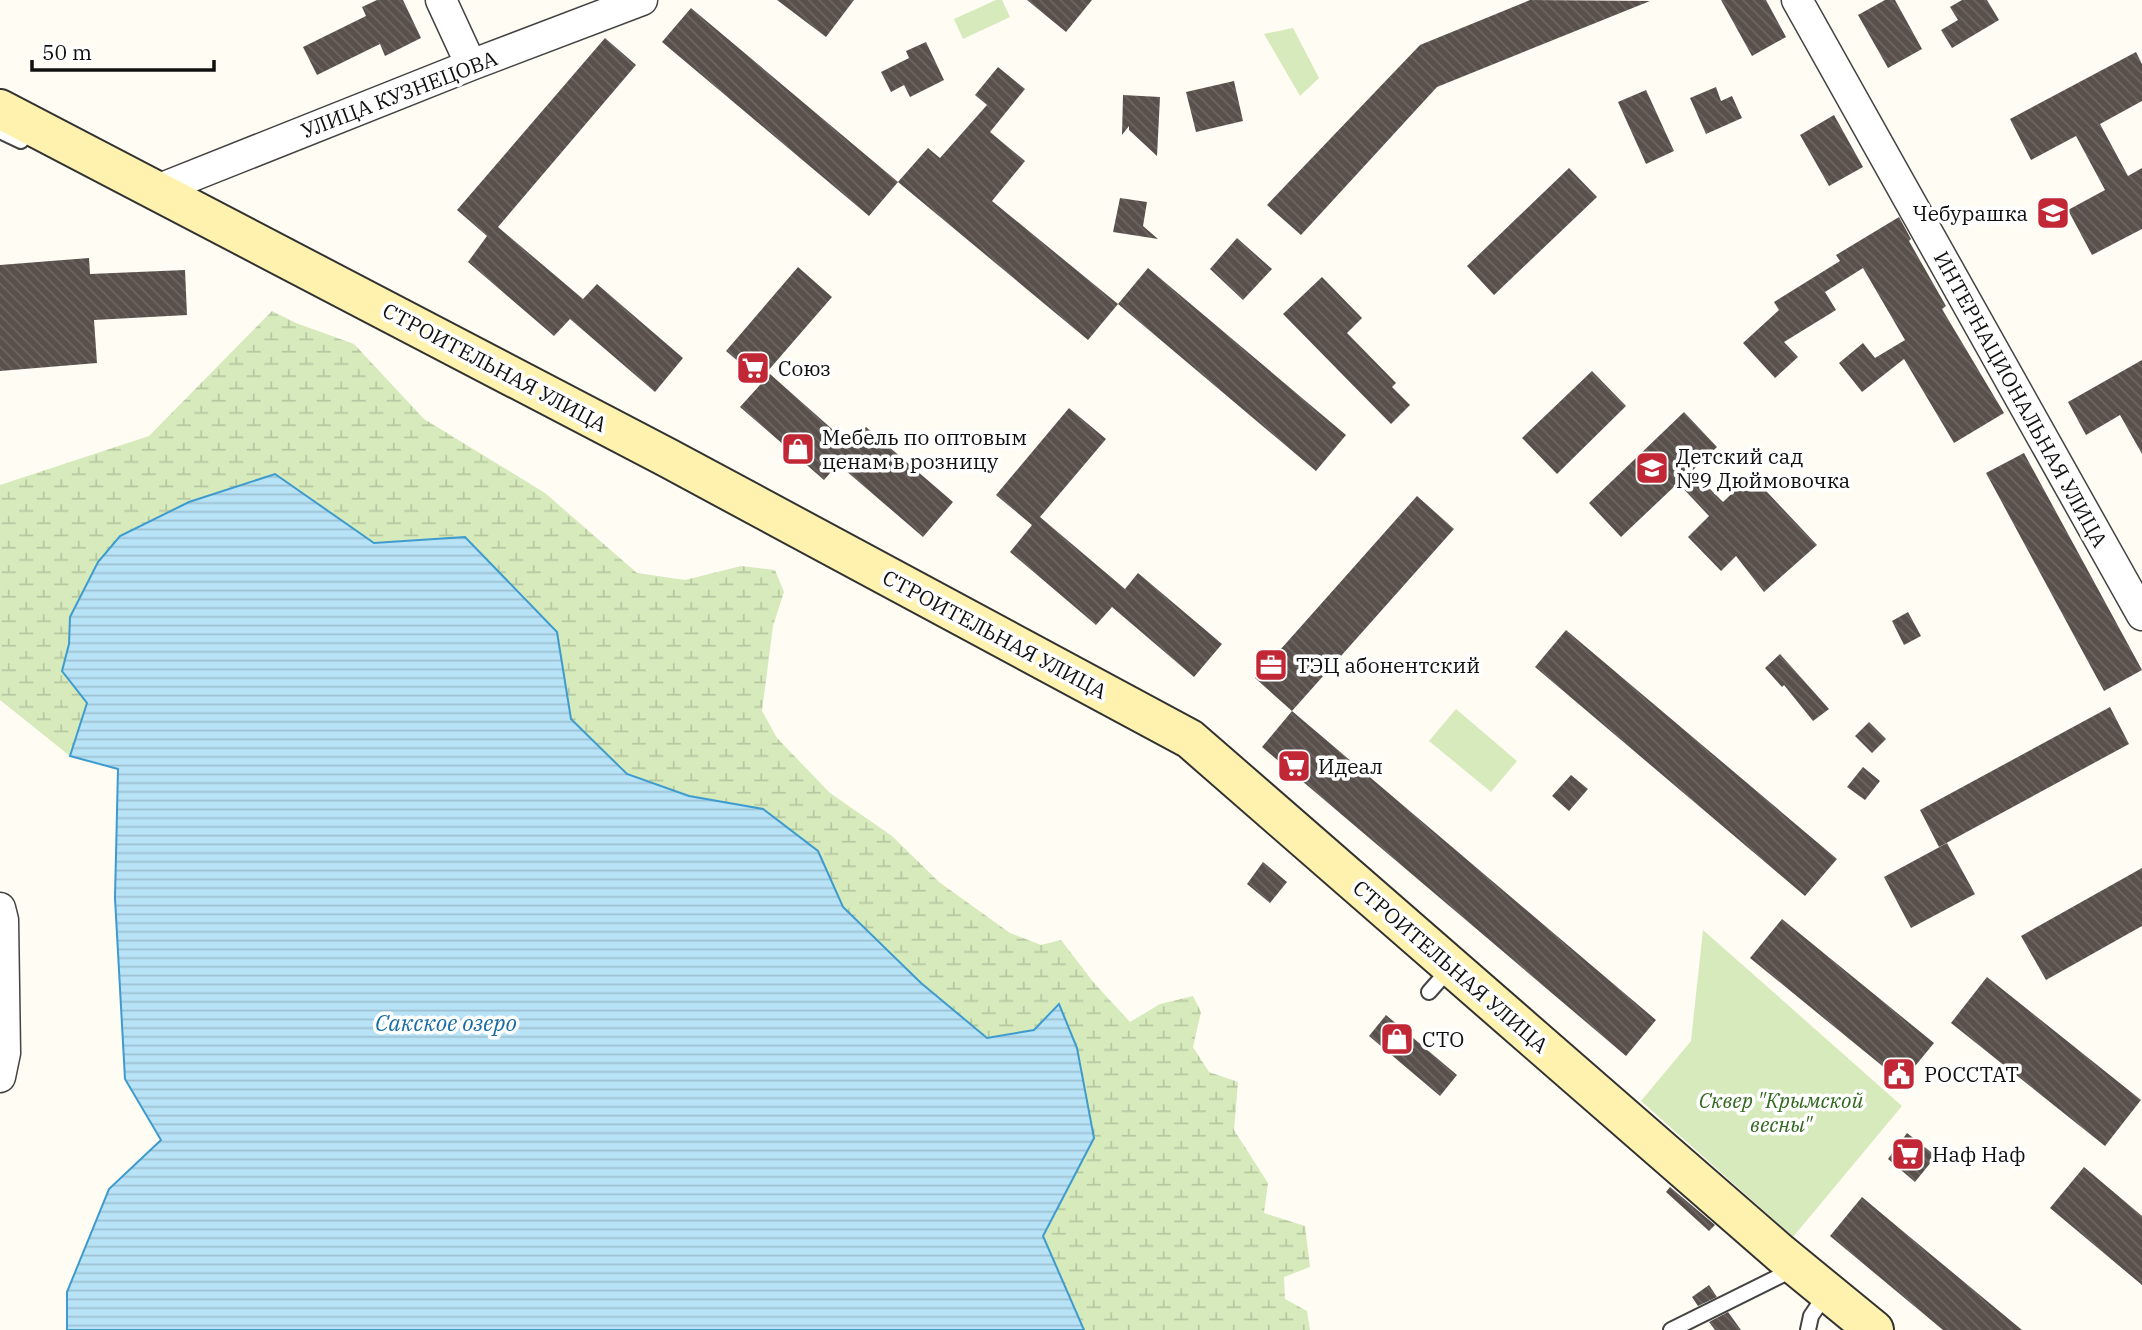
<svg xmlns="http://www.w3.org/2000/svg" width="2142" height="1330" viewBox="0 0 2142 1330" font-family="'IBM Plex Serif',serif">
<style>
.grass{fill:#d6eabc}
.wetland{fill:url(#wetland-marsh)}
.water{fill:url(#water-rules);stroke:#3e9bce;stroke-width:2}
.building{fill:url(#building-back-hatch)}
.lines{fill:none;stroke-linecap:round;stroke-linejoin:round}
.lane-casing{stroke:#434343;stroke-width:18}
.street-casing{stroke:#434343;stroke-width:33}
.secondary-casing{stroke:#323232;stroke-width:42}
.lane{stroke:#fff;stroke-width:14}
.street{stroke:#fff;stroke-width:30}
.secondary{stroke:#fef2ae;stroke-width:38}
.labels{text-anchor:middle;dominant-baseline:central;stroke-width:7;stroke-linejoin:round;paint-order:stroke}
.street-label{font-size:21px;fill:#101010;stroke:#fff}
.poi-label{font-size:21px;fill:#101010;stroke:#fff;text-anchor:start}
.park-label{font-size:21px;font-style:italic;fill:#32691f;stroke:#fff}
.water-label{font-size:23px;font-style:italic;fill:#186da3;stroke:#fff}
</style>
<defs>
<pattern id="wetland-marsh" width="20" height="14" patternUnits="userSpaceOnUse" patternTransform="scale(1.75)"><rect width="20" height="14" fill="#d6eabc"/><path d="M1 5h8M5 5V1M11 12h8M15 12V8" fill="none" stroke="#b7c8a1"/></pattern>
<pattern id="water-rules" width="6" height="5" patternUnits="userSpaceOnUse" patternTransform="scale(1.75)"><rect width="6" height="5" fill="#b8e2f6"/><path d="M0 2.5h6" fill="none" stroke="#9dc1d2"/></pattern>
<pattern id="building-back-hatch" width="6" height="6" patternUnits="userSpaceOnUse" patternTransform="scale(1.75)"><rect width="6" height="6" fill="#59504c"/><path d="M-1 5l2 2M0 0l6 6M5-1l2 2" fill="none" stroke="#6c6561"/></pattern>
</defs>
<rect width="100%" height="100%" fill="#fffcf3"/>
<!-- grass -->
<path class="grass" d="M996,0H1002L1010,17L963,39L954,19Z
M1293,28L1319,78L1300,96L1264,34Z
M1456,709L1517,761L1491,792L1429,741Z
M1703,930L1902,1106L1793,1237L1641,1101L1691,1041Z"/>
<!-- wetland -->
<path class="wetland" d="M272,311L296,323L354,344L424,419L545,493L637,573L685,580L741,566L775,570L784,592L773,626L762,711L777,738L830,793L892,836L939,882L1010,933L1041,945L1061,940L1094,983L1130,1022L1160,1004L1193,996L1201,1012L1193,1047L1209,1072L1238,1082L1234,1130L1268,1183L1264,1213L1305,1226L1310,1267L1284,1277L1285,1299L1307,1311L1310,1330H1084L1043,1235L1094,1138L1058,1004L1034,1030L987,1038L921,983L843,907L818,851L763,809L689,796L627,774L571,719L557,632L466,537L374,543L275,474L189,502L120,536L98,562L70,617L69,644L62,671L87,703L70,756L0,700V485L149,436Z"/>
<!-- water -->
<path class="water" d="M275,474L374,543L465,537L557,632L571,719L627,774L689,796L763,809L818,851L843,907L921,983L987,1038L1034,1030L1059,1004L1077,1048L1094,1138L1043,1236L1084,1330H67V1292L109,1189L161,1140L125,1079L115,898L118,769L70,756L87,703L62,671L69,644L70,617L98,562L120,536L189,502Z"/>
<!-- building -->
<path class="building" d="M377,0H403L421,38L385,56L380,44L317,75L303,47L366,16L362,7Z
M777,0H854L826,37Z
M1027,0H1092L1066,32Z
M1530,0L1650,1L1437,87L1301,235L1267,205L1420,45Z
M1721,0H1766L1786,37L1752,56Z
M1885,0H1895L1922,49L1888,68L1858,15Z
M1962,0H1987L1999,20L1952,48L1941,30L1958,20L1950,7Z
M691,8L898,182L869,216L662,42Z
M605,38L636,65L498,227L583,299L597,284L683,358L655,392L570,319L554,336L468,262L487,236L457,210Z
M926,42L944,80L910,97L904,85L891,92L881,72L909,58L906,51Z
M2136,52L2142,64V101L2100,124L2128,176L2142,168V229L2092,255L2068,210L2105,190L2076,136L2031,160L2010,119Z
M998,67L1025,89L990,132L1025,161L992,201L1118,304L1088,340L898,182L928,148L940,158L987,105L975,95Z
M1234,81L1243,121L1196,132L1186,92Z
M1716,87L1721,101L1732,96L1742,118L1706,134L1690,98Z
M1646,90L1674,151L1646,164L1618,102Z
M1123,95L1160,97L1157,156L1129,130V126L1122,135Z
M1834,115L1863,167L1829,186L1800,135Z
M1569,168L1597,197L1494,295L1467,266Z
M1120,198L1147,202L1143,226L1158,239L1113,232Z
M1899,217L1911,239L1909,241L1946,306L1942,309L2004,413L1954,443L1904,359L1862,392L1839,363L1863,343L1875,358L1905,340L1863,268L1825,292L1836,310L1784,342L1798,357L1775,378L1743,343L1779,310L1774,302L1840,261L1836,255Z
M1237,238L1272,269L1243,300L1210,269Z
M89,258L90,274L185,270L187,315L94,320L97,363L0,371V265Z
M798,267L832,297L760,380L726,351Z
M1148,268L1346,435L1316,471L1118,304Z
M1322,277L1362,318L1347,333L1396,383L1392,387L1410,405L1391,424L1283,314Z
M2142,360V454L2120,415L2086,435L2068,402Z
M1592,371L1626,406L1557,474L1522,438Z
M770,374L850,445L866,427L953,502L923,537L838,464L824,480L740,407Z
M1069,408L1106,439L1040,517L1125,589L1138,573L1222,644L1194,677L1112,607L1096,625L1010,552L1032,525L996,495Z
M1684,412L1717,447L1692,471L1723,502L1751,475L1817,545L1764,592L1736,556L1721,571L1688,537L1709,516L1678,483L1621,537L1589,503Z
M2024,453L2142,670L2104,691L1986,473Z
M1417,496L1454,529L1292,711L1255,678Z
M1908,612L1921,636L1904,645L1892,621Z
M1566,630L1837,859L1805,896L1535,667Z
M1780,654L1829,709L1813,721L1784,685L1782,687L1765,668Z
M2110,707L2129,744L1939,847L1920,810Z
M1292,711L1656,1020L1626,1056L1262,747Z
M1869,722L1886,739L1872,753L1855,736Z
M1863,767L1880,781L1865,800L1847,787Z
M1571,775L1588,789L1569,811L1552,796Z
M1947,843L1975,894L1911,928L1884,877Z
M1263,862L1287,882L1270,903L1247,884Z
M2142,868V926L2046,980L2021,936Z
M1782,919L1934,1043L1902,1082L1750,958Z
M1987,977L2141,1100L2105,1146L1951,1023Z
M1386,1015L1457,1075L1440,1096L1369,1036Z
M1907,1133L1936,1156L1915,1182L1888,1159Z
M2084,1167L2142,1216V1285L2050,1208Z
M1670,1187L1715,1225L1709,1231L1666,1192Z
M1862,1197L1899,1228L2022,1330H1943L1830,1236Z
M1709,1285L1717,1297L1698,1306L1692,1297Z
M1728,1312L1741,1330H1715L1709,1322Z"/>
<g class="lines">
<defs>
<path id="lane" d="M0,131L21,141
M1429,992L1451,967
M1671,1330L1780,1276L1792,1265
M1808,1330L1811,1316L1826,1294"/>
<path id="street" d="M441,0L471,65
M1797,0L2142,615
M157,190L471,65L642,0
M0,908L3,920L5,1053L0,1077"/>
<path id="secondary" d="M0,109L668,458L1190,739L1780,1253L1874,1330"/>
</defs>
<!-- lane casing -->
<use href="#lane" class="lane-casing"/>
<!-- street casing -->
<use href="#street" class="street-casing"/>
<!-- secondary casing -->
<use href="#secondary" class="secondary-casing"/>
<!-- lane -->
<use href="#lane" class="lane"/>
<!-- street -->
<use href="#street" class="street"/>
<!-- secondary -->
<use href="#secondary" class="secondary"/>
</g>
<!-- icons -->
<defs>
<symbol id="school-square" viewBox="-11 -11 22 22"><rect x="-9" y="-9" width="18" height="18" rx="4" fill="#c12735" stroke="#fff"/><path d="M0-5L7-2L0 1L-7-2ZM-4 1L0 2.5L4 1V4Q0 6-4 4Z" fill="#fff"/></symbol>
<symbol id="supermarket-square" viewBox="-11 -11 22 22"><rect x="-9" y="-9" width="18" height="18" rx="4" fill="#c12735" stroke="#fff"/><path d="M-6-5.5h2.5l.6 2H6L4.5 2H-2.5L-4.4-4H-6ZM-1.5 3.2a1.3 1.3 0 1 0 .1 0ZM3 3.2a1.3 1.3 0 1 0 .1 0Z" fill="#fff"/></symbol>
<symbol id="shop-square" viewBox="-11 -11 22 22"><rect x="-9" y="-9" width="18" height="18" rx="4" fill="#c12735" stroke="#fff"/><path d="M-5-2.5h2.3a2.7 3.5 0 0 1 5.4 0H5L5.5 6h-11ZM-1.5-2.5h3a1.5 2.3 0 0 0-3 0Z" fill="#fff"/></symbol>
<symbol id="office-square" viewBox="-11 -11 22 22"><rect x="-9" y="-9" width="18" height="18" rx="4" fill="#c12735" stroke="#fff"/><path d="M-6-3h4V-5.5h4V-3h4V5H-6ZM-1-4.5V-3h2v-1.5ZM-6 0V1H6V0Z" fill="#fff"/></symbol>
<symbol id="civic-square" viewBox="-11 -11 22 22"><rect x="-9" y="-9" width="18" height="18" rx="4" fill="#c12735" stroke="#fff"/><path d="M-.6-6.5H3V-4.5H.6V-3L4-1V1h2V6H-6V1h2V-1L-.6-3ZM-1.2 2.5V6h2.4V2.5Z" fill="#fff"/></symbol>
</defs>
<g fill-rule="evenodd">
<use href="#school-square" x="2034" y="194" width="38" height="38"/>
<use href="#supermarket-square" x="734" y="349" width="38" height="38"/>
<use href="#shop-square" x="779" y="430" width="38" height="38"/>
<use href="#school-square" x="1633" y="449" width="38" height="38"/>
<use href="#office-square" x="1252" y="646" width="38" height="38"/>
<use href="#supermarket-square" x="1275" y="747" width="38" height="38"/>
<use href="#shop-square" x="1378" y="1020" width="38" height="38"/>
<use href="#civic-square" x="1880" y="1055" width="38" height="38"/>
<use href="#supermarket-square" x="1889" y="1135" width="38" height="38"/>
</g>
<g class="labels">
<!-- street labels -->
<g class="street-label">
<text transform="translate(399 94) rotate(-21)">УЛИЦА КУЗНЕЦОВА</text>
<text transform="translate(495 367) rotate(28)">СТРОИТЕЛЬНАЯ УЛИЦА</text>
<text transform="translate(2021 399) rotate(61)">ИНТЕРНАЦИОНАЛЬНАЯ УЛИЦА</text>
<text transform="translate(995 634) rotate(28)">СТРОИТЕЛЬНАЯ УЛИЦА</text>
<text transform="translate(1451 966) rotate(41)">СТРОИТЕЛЬНАЯ УЛИЦА</text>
</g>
<!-- poi labels -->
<g class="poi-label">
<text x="2028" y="213" text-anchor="end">Чебурашка</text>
<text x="778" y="368">Союз</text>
<text x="822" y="437">Мебель по оптовым<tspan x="822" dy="24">ценам в розницу</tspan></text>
<text x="1676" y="456">Детский сад<tspan x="1676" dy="24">№9 Дюймовочка</tspan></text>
<text x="1296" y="665">ТЭЦ абонентский</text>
<text x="1318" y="766">Идеал</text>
<text x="1422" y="1039">СТО</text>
<text x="1924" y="1074">РОССТАТ</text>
<text x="1932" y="1154">Наф Наф</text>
</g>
<!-- park labels -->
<g class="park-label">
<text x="1781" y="1100">Сквер "Крымской<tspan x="1781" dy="24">весны"</tspan></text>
</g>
<!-- water labels -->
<g class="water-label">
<text x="446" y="1022">Сакское озеро</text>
</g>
</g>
<!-- scale -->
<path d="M32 60v10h182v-10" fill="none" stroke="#101010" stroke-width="3.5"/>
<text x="42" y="60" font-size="21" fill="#101010" stroke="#ffffff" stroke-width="5" paint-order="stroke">50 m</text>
</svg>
